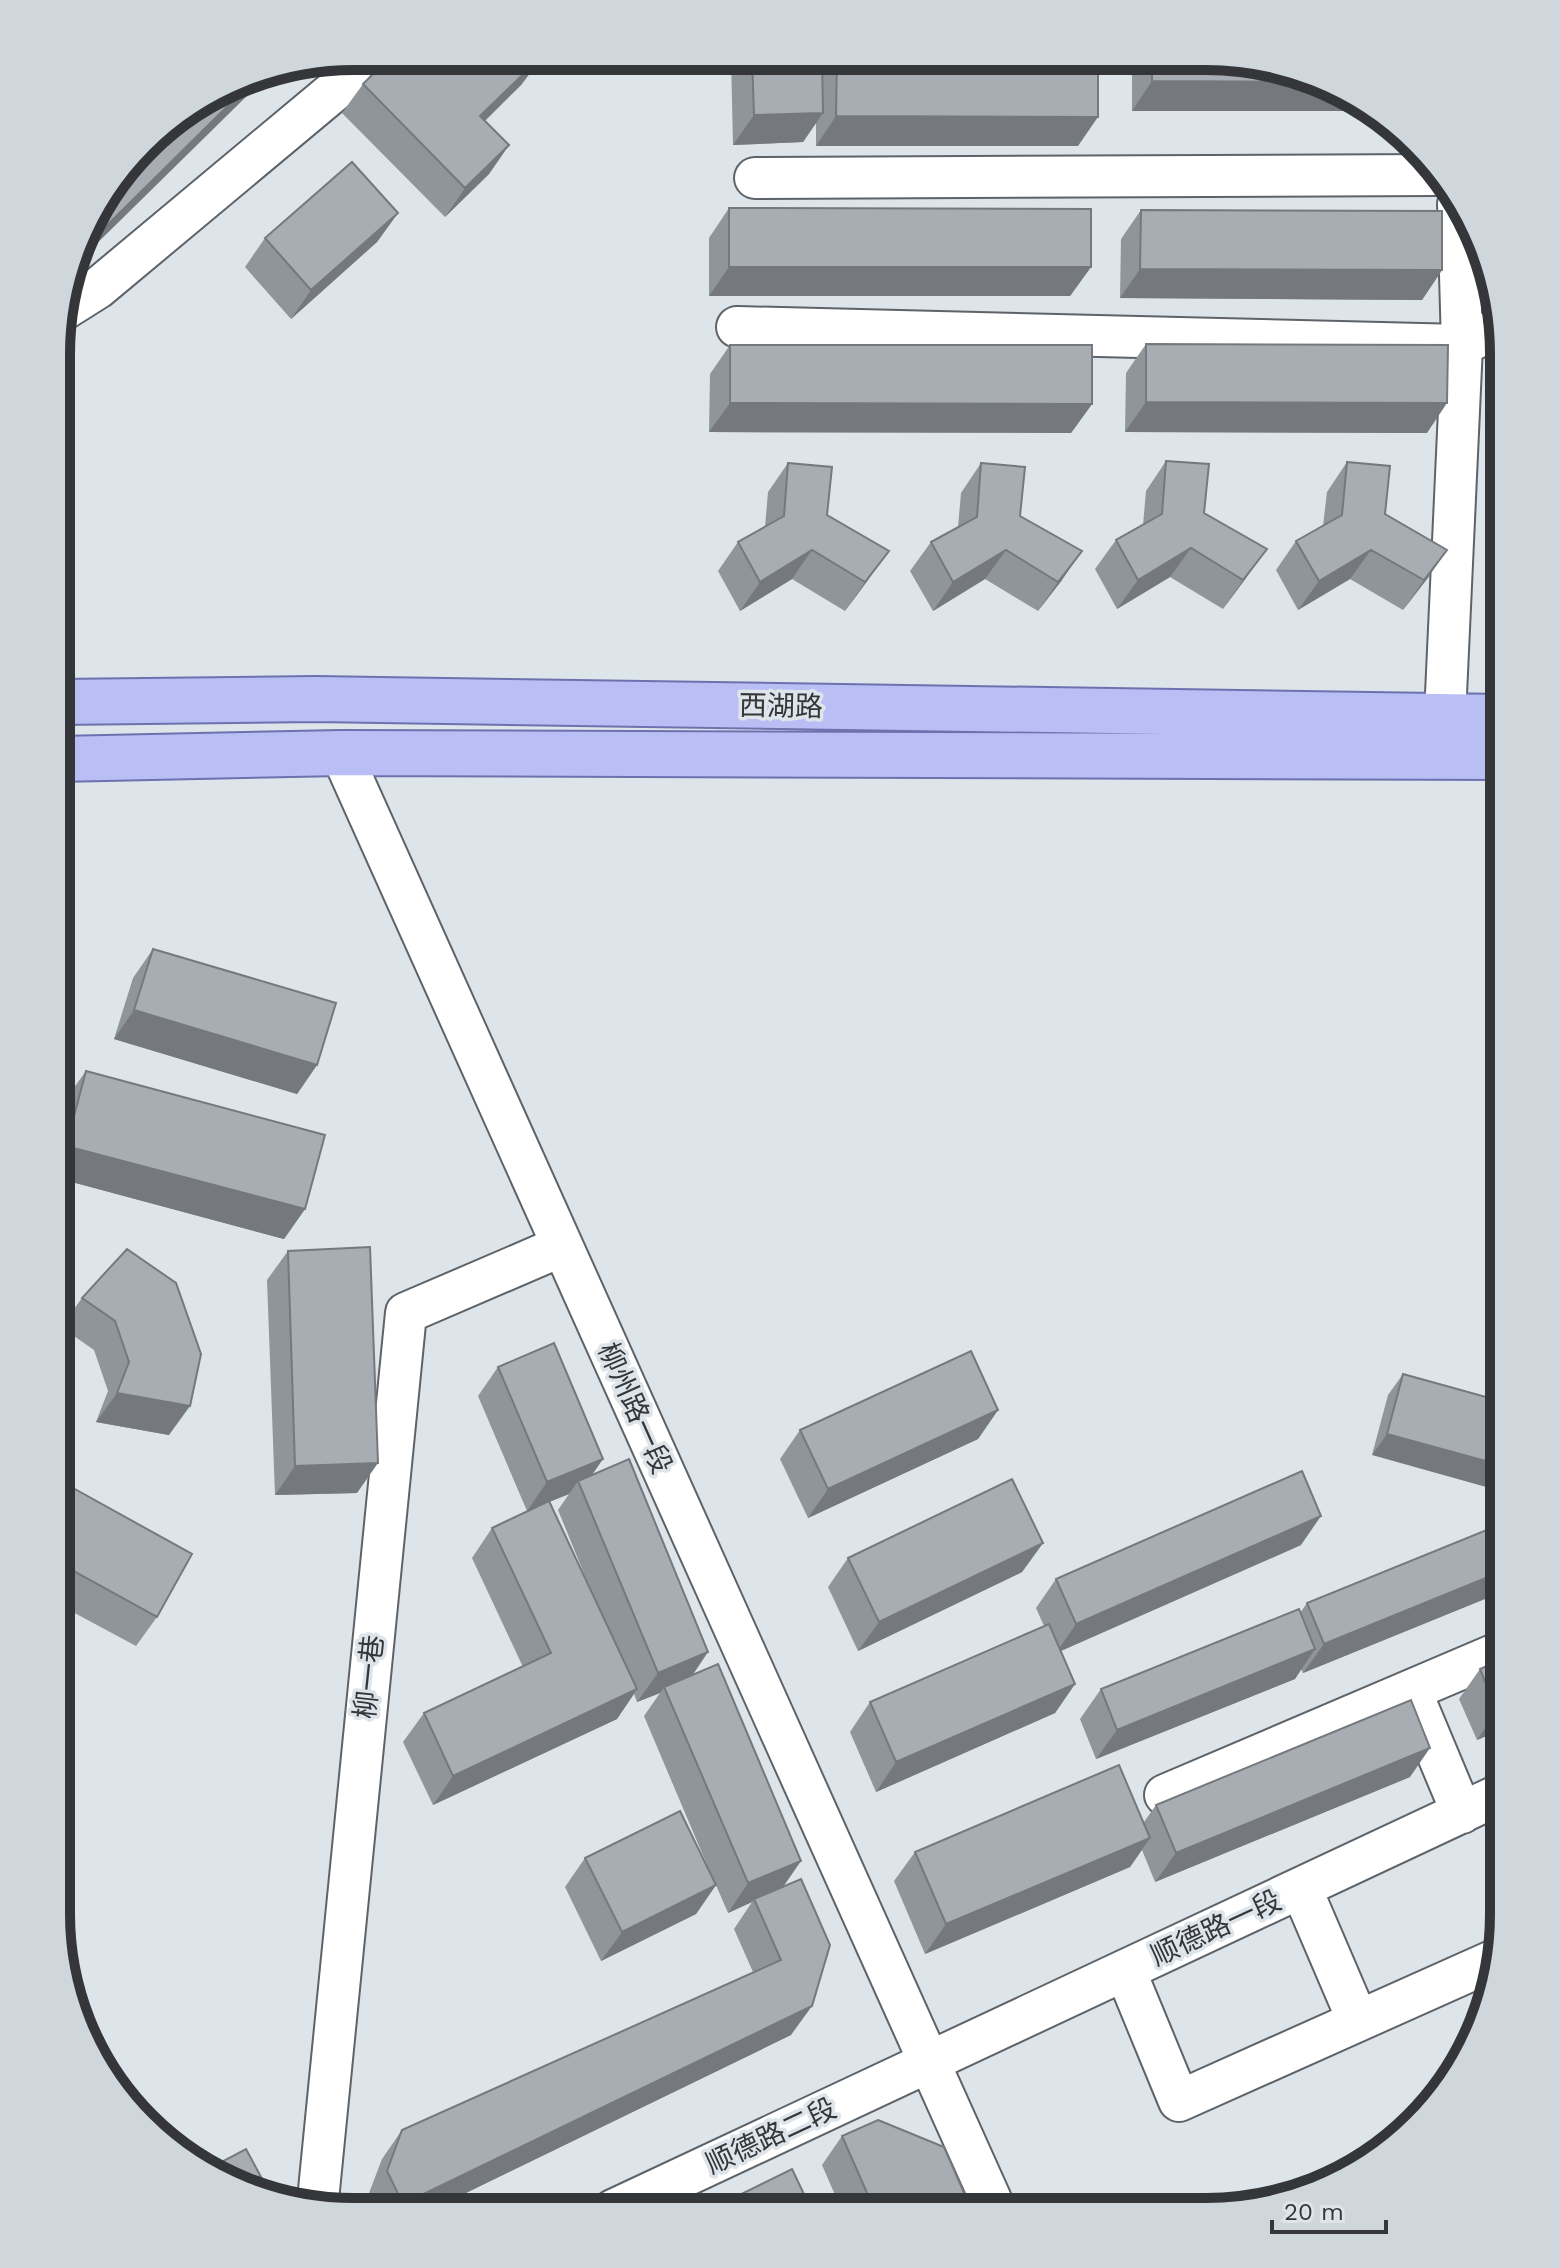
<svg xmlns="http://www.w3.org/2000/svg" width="1560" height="2268" viewBox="0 0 1560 2268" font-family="'Work Sans','Noto Sans SC',sans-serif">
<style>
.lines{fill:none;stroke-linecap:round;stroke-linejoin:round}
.minor-casing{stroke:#5d6368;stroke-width:44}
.major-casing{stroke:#6d72ae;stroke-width:48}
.minor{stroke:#fff;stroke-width:40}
.major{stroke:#b9bef4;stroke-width:44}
.wall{fill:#90959a;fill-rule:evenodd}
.shaded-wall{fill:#75797d}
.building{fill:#a7adb3;stroke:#75797d;stroke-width:2}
.labels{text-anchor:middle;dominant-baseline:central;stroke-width:7;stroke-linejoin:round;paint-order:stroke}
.street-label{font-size:28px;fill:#343639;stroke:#dde4ea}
.rim{fill:none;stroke:#343639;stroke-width:10}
</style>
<rect width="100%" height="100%" fill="#dde4ea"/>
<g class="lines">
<defs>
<path id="minor" d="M755,178L1435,175
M60,312L98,288L376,56
M737,327L1462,345L1458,204
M1445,716L1462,345L1498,328
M341,753L996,2211
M1411,1691L1462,1813
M1165,1795L1503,1651
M1301,1888L1358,2021
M1125,1970L1179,2101L1499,1958
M317,2210L406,1313L562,1246
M613,2210L1503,1793"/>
<path id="major" d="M58,702L315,699L1504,717
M58,759L341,753L1504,757"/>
</defs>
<!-- minor casing -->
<use href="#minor" class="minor-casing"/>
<!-- major casing -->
<use href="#major" class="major-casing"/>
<!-- minor -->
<use href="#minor" class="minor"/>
<!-- major -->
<use href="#major" class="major"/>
</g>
<!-- wall -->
<path class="wall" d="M731,57H822V74L834,57L1098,58L1078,146H816V123L803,142L733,145Z
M1132,58L1245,59L1132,111Z
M437,70L522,84L485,121L509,145L489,174L445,217L342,113L363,84Z
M729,208L1091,267L1070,296H709V238Z
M1141,210L1442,270L1422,300L1120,298L1121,239Z
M398,213L377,242L291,319L245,267L265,238Z
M1146,344L1427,433L1125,432L1126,373Z
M1502,344L1504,354V427H1486V366Z
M730,345L1092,404L1071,433L709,432L710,374Z
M1166,461L1204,513L1246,578L1223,609L1170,577L1117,609L1095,569L1116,540L1143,525L1146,491Z
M1347,462L1385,514L1447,550L1427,579L1403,610L1350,579L1298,610L1276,570L1296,541L1323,526L1327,492Z
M788,463L827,515L868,580L845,611L792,579L740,611L718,571L738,542L765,527L768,492Z
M981,463L1020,516L1062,580L1038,611L985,579L933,611L910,571L931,542L958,527L961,493Z
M1504,509V600L1486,601L1485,535Z
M153,949L317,1065L297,1094L114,1039L133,978Z
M86,1071L305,1209L284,1239L57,1178V1130L65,1100Z
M288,1251L357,1493L275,1495L267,1280Z
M82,1298L201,1354L169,1435L96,1422L108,1391L94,1350L61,1327Z
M498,1367L592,1475L693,1675L784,1886L791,2035L431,2210H371L366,2201L382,2159L402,2130L753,1972L734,1929L752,1902L728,1913L716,1885L696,1914L601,1961L565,1887L585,1858L713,1879L644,1716L660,1693L637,1702L634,1694L617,1719L433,1805L403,1742L424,1713L523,1667L472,1558L492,1528L527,1511L478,1396ZM569,1494L558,1510L594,1598L549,1502Z
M1403,1374L1504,1402L1372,1455L1388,1395Z
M998,1410L978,1439L808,1518L780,1459L800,1430Z
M64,1483L157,1617L136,1646L56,1603L57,1493Z
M1504,1523L1503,1590L1502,1592L1303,1673L1301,1669L1295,1679L1096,1759L1080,1719L1101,1689L1300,1613L1307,1603Z
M1043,1543L1022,1572L858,1651L828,1587L848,1558Z
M1301,1545L1061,1651L1075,1684L1055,1713L876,1792L850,1732L870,1702L1044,1626L1036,1608L1056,1579Z
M1503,1659V1729L1477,1740L1459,1699L1480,1669Z
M1410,1777L1155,1882L1142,1850L1130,1867L925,1954L894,1881L915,1852L1144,1822L1156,1805Z
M1503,1868V1897L1496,1879Z
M842,2136L972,2211H842L822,2165Z"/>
<!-- shaded-wall -->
<path class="shaded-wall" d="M542,57L522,84L460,145L480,116Z
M268,70L256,87L75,265L80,252L263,71Z
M1152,81L1325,82L1376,111H1132Z
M823,113L803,142L733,145L754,115Z
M836,116L1098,117L1078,146H816Z
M509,145L489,174L445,217L465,188Z
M398,213L377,242L291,319L311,290Z
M729,267H1091L1070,296H709Z
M1140,269L1442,270L1422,300L1120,298Z
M1504,401V427H1486Z
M1146,402L1447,403L1427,433L1125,432Z
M730,403L1092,404L1071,433L709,432Z
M1191,548L1170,577L1117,609L1138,580Z
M1267,549L1246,578L1223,609L1243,580Z
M812,550L792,579L740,611L760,582Z
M1006,550L985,579L933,611L953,582Z
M1371,550L1350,579L1298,610L1319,581Z
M1447,550L1427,579L1403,610L1424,580Z
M889,551L868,580L845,611L865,582Z
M1082,551L1062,580L1038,611L1058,582Z
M1504,576V600L1486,601Z
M134,1010L317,1065L297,1094L114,1039Z
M66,1146L305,1209L284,1239L57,1178V1158Z
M117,1393L190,1406L169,1435L96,1422Z
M998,1410L978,1439L808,1518L828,1489Z
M1387,1434L1504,1466V1492L1372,1455Z
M603,1459L583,1488L578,1481L569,1494L527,1511L547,1482Z
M378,1463L357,1493L275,1495L295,1466Z
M1321,1516L1301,1545L1056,1653L1076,1624Z
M1043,1543L1022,1572L858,1651L879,1622Z
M1503,1571V1590L1502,1592L1303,1673L1324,1644Z
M1315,1649L1295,1679L1096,1759L1117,1730Z
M708,1652L688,1682L664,1687L660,1693L637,1702L658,1673Z
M1075,1684L1055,1713L876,1792L896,1762Z
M637,1689L617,1719L433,1805L453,1776Z
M1503,1708V1729L1477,1740L1497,1711Z
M1430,1748L1410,1777L1155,1882L1176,1853Z
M1150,1838L1130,1867L925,1954L946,1924Z
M801,1861L781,1890L754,1899L752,1902L728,1913L748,1883Z
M716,1885L696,1914L601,1961L622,1932Z
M812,2006L791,2035L431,2210H399L403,2204Z"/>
<!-- building -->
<path class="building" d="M391,56H424L437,70L451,56L541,57L480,116L509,145L465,188L363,84Z
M752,57H822L823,113L754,115Z
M837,57L1098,58V117L836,116Z
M1152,58L1245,59L1320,79L1325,82L1152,81Z
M263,71L80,252L96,205L158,130L258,72Z
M352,162L398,213L311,290L265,238Z
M729,208L1091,209V267H729Z
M1141,210L1442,211V270L1140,269Z
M1146,344L1448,345L1447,403L1146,402Z
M730,345H1092V404L730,403Z
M1166,461L1209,464L1204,513L1267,549L1243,580L1191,548L1138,580L1116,540L1162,514Z
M1347,462L1390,466L1385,514L1447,550L1424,580L1371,550L1319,581L1296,541L1342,515Z
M788,463L832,467L827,515L889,551L865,582L812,550L760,582L738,542L784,516Z
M981,463L1025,467L1020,516L1082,551L1058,582L1006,550L953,582L931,542L977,517Z
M153,949L336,1003L317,1065L134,1010Z
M86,1071L325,1135L305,1209L66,1146Z
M370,1247L378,1463L295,1466L288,1251Z
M127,1249L176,1283L201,1354L190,1406L117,1393L129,1362L115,1321L82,1298Z
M554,1343L603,1459L547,1482L498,1367Z
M971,1351L998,1410L828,1489L800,1430Z
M1403,1374L1504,1402V1466L1387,1434Z
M629,1459L708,1652L658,1673L578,1481Z
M1302,1471L1321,1516L1076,1624L1056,1579Z
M1012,1479L1043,1543L879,1622L848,1558Z
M64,1483L192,1554L157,1617L57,1562V1496Z
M549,1501L637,1689L453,1776L424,1713L551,1653L492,1528Z
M1504,1523L1503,1571L1324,1644L1307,1603Z
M1299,1609L1315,1649L1117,1730L1101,1689Z
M1049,1624L1075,1684L896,1762L870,1702Z
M1503,1659V1708L1497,1711L1480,1669Z
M718,1664L801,1861L748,1883L664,1687Z
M1411,1700L1430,1748L1176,1853L1156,1805Z
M1119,1765L1150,1838L946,1924L915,1852Z
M680,1811L716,1885L622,1932L585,1858Z
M801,1879L830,1945L812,2006L403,2204L387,2171L402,2130L781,1960L754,1899Z
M878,2120L944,2147L972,2211H875L842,2136Z
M246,2149L269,2192L208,2169Z
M792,2169L812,2211H707Z"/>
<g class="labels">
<!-- street labels -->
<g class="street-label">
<text transform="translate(781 706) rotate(1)">西湖路</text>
<text transform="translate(635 1408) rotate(66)">柳州路一段</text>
<text transform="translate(369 1677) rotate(-84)">柳一巷</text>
<text transform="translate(1216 1928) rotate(-25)">顺德路一段</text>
<text transform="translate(771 2136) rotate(-25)">顺德路二段</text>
</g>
</g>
<!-- crop -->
<path d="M0 0H1560V2268H0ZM354 70H1206A284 284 0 0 1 1490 354V1914A284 284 0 0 1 1206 2198H354A284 284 0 0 1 70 1914V354A284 284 0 0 1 354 70Z" fill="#cfd6dc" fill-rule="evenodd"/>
<path class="rim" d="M354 70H1206A284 284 0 0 1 1490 354V1914A284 284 0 0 1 1206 2198H354A284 284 0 0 1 70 1914V354A284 284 0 0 1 354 70Z"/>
<!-- scale -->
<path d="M1272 2220v12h114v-12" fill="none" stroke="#343639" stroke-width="4"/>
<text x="1284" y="2220" font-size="24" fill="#343639" stroke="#dde4ea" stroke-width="6" paint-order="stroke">20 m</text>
</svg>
